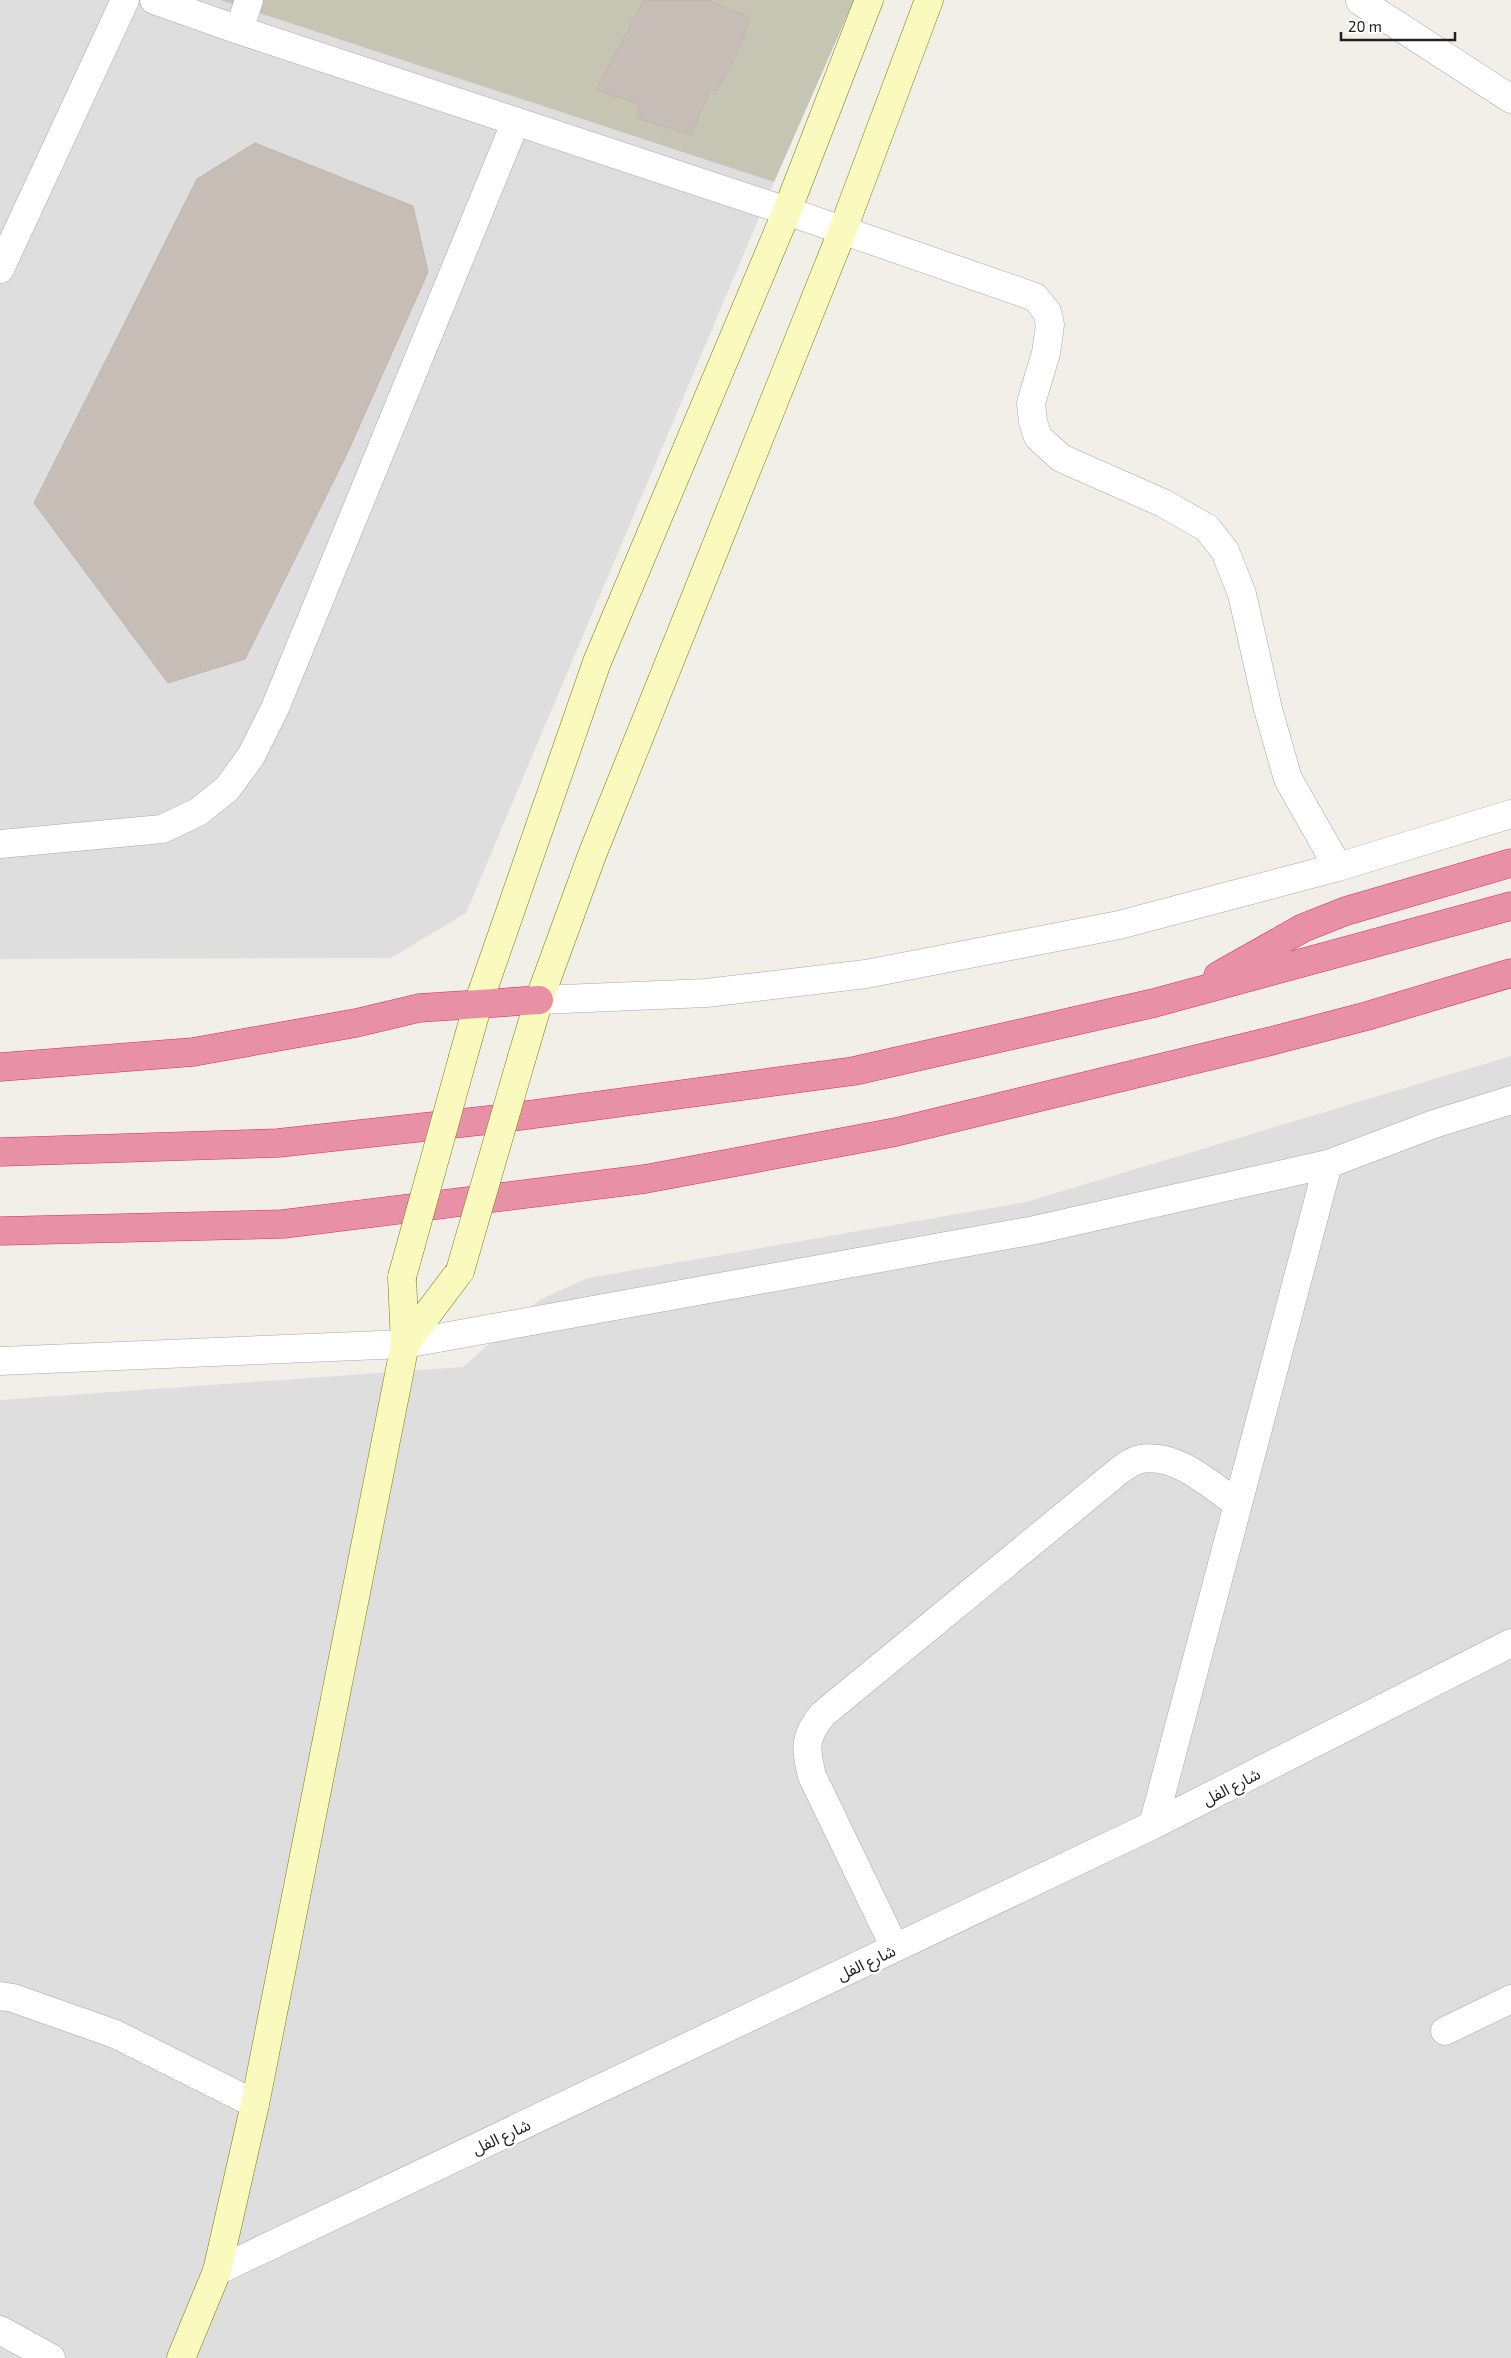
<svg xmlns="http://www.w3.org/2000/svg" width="1511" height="2358" viewBox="0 0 1511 2358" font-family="'Exo 2','Noto Sans Arabic',sans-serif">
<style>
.residential{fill:#dfdede}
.construction{fill:#c6c5b3}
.building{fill:#c6bdb7;stroke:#c4b4aa}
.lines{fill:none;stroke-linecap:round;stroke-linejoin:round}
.street-casing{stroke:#a8a8a8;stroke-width:29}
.secondary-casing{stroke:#767c05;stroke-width:29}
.highway-casing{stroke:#dc2970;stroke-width:29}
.street{stroke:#fff;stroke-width:28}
.secondary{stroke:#fafabe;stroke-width:28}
.highway{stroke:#e891a6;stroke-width:28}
.secondary-bridge-casing{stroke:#767c05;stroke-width:29;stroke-linecap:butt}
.secondary-bridge{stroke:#fafabe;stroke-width:28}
.labels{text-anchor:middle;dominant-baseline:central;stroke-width:4.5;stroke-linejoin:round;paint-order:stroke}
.street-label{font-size:16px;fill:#212121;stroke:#fff}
</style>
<rect width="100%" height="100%" fill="#f2eee8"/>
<!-- residential -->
<path class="residential" d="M0,0H854L774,182L466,913L391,958L0,959Z
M1511,1056V2358H0V1400L463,1367L539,1300L588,1278L1026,1202Z"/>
<!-- construction -->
<path class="construction" d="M220,0H854L774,182Z"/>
<!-- building -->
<path class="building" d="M644,0H708L750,18L732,64L716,91L711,88L691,135L637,118L640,104L596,90Z
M255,143L413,206L428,272L345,458L245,659L168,683L34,503L197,179Z"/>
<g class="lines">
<defs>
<path id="street" d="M154,0L239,30L787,211L1035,297L1047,312L1050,325L1046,353L1031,403L1033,422L1038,437L1061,458L1163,503L1207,528L1225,551L1242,594L1268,709L1288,779L1338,867
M1360,1L1511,99
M239,30L249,0
M0,269L125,0
M0,844L162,829L198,812L227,789L251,756L275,708L516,121
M539,1000L706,993L866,974L1119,925L1338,867L1511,814
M0,1361L405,1344L1035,1230L1328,1164L1434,1124L1511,1100
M1153,1825L1328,1164
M895,1948L812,1776C805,1749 804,1736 823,1714L1120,1470C1126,1466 1133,1460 1141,1459C1177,1453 1210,1485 1238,1504
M0,1996L13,1998L115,2034L255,2104
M1445,2031L1511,1999
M217,2271L1153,1825L1511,1643
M0,2330L51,2358"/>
<path id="secondary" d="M463,1057L478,1004L597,662L787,211L869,0
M522,1057L539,1000L592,855L842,232L929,0
M405,1344L460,1271
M181,2358L217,2271L255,2104L405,1344L402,1277"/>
<path id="highway" d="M1218,976L1303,928L1346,911L1511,863
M0,1067L193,1052L356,1023L419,1008L539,1000
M0,1152L278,1143L498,1119L854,1071L1154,1003L1511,906
M0,1231L283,1224L645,1179L896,1132L1275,1040L1367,1016L1511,973"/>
</defs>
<!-- street casing -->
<use href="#street" class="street-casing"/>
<!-- secondary casing -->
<use href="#secondary" class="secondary-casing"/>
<!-- highway casing -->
<use href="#highway" class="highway-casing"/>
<!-- street -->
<use href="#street" class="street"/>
<!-- secondary -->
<use href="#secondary" class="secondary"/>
<!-- highway -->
<use href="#highway" class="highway"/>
<defs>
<path id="secondary-bridge" d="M460,1271L522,1057
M402,1277L463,1057"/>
</defs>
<!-- secondary-bridge casing -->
<use href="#secondary-bridge" class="secondary-bridge-casing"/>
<!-- secondary-bridge -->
<use href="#secondary-bridge" class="secondary-bridge"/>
</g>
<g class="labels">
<!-- street labels -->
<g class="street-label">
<text transform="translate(1231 1786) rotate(-27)">شارع الفل</text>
<text transform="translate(866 1962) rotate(-25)">شارع الفل</text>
<text transform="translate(501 2136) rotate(-25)">شارع الفل</text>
</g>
</g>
<!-- scale -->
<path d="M1341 32v8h114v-8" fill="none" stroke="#212121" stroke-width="2.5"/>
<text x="1348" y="32" font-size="15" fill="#212121" stroke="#ffffff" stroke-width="4" paint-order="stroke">20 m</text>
</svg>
